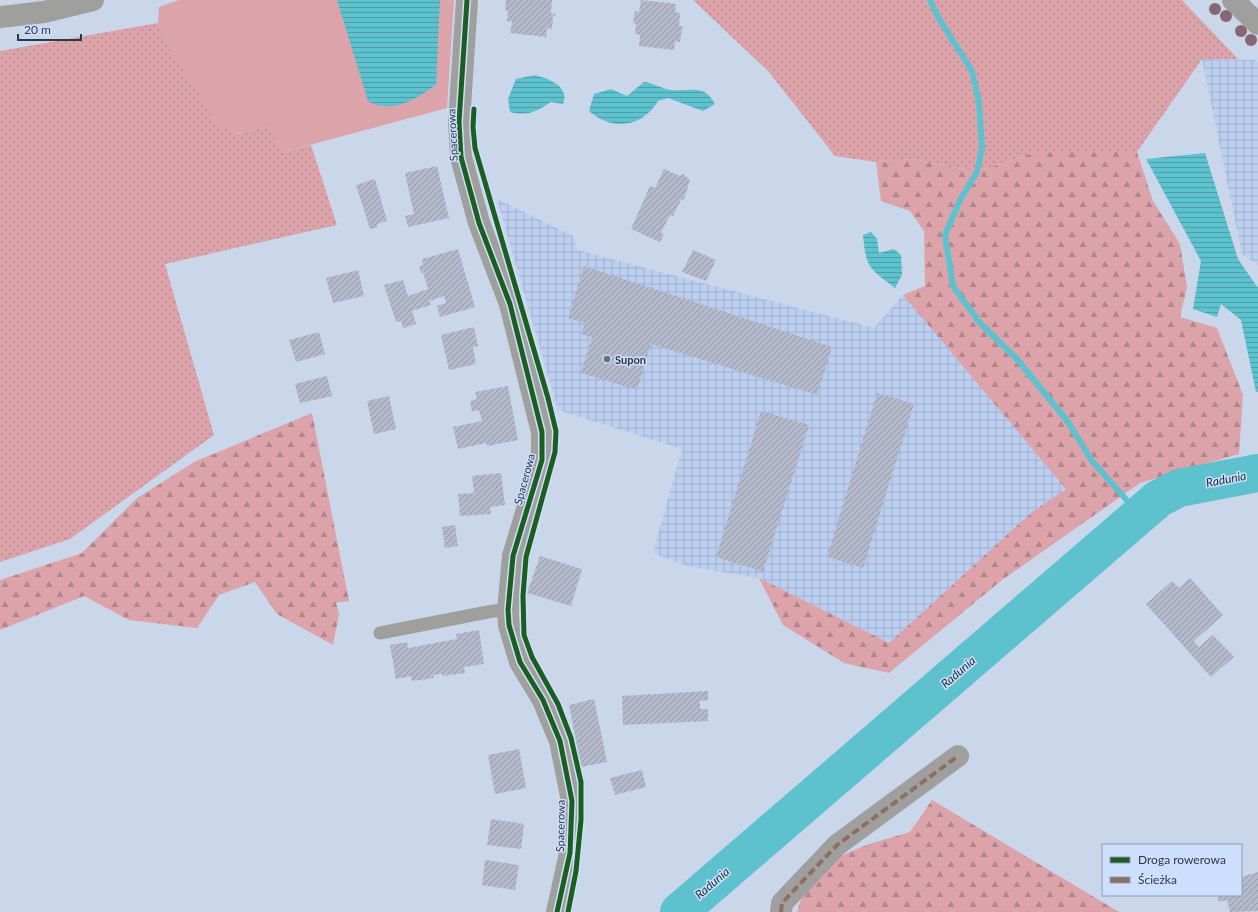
<svg xmlns="http://www.w3.org/2000/svg" width="1258" height="912" viewBox="0 0 1258 912" font-family="Lato,sans-serif">
<style>
.industrial{fill:url(#industrial-grid)}
.grass{fill:url(#grass-dots)}
.forest{fill:url(#forest-firs)}
.green{fill:#dca3ab}
.water{fill:url(#water-rules)}
.lines{fill:none;stroke-linecap:round;stroke-linejoin:round}
.stream{stroke:#5dc2ce;stroke-width:6}
.river{stroke:#5dc2ce;stroke-width:38}
.building{fill:url(#building-hatch)}
.service{stroke:#9f9f9e;stroke-width:13}
.minor{stroke:#9f9f9e;stroke-width:22}
.tertiary{stroke:#9f9f9e;stroke-width:22}
.quiet{stroke:#8d6e63;stroke-width:4;stroke-dasharray:8 4;stroke-linecap:butt}
.cycleway-casing{stroke:#cedffd;stroke-width:8}
.cycleway{stroke:#1b5e20;stroke-width:5}
.tree{fill:#886673}
.poi-dot{fill:#656f7f;stroke:#cedffd;stroke-width:1.5}
.labels{text-anchor:middle;dominant-baseline:central;stroke-width:3;stroke-linejoin:round;paint-order:stroke}
.street-label{font-size:11px;fill:#2e3745;stroke:#cedffd}
.poi-label{font-size:11px;font-weight:bold;fill:#2e3745;stroke:#cedffd;text-anchor:start}
.water-label{font-size:12px;font-style:italic;fill:#183436;stroke:#cedffd}
</style>
<defs>
<pattern id="industrial-grid" width="8" height="8" patternUnits="userSpaceOnUse"><rect width="8" height="8" fill="#bccff0"/><path d="M0 4h8M4 0v8" fill="none" stroke="#a2b2cf"/></pattern>
<pattern id="grass-dots" width="8" height="8" patternUnits="userSpaceOnUse"><rect width="8" height="8" fill="#dca3ab"/><path d="M2 2h.1M6 6h.1" fill="none" stroke="#b3868d" stroke-width="1.8" stroke-linecap="round"/></pattern>
<pattern id="forest-firs" width="22" height="20" patternUnits="userSpaceOnUse"><rect width="22" height="20" fill="#dca3ab"/><path d="M5 1l3.5 6h-7zM16 11l3.5 6h-7z" fill="#b3868d"/></pattern>
<pattern id="water-rules" width="6" height="5" patternUnits="userSpaceOnUse"><rect width="6" height="5" fill="#5dc2ce"/><path d="M0 2.5h6" fill="none" stroke="#4d9ea9"/></pattern>
<pattern id="building-hatch" width="6" height="6" patternUnits="userSpaceOnUse"><rect width="6" height="6" fill="#b4bacb"/><path d="M-1 1l2-2M0 6l6-6M5 7l2-2" fill="none" stroke="#9398a7"/></pattern>
</defs>
<rect width="100%" height="100%" fill="#cad6ea"/>
<!-- industrial -->
<path class="industrial" d="M1202,59L1256,60L1258,63V265L1242,254Z
M497,199L573,236L577,250L874,328L903,295L1067,489L1032,512L889,643L759,578L687,566L653,553L682,449L558,410Z"/>
<!-- grass -->
<path class="grass" d="M693,0H1182L1238,59H1202L1137,152H1036L977,172L913,159L876,162L835,156L768,71Z
M158,23L167,44L237,134L271,126L281,153L311,145L337,225L165,264L214,435L70,539L0,562V51Z"/>
<!-- forest -->
<path class="forest" d="M1036,152H1137L1153,201L1180,244L1187,287L1180,317L1217,328L1243,395L1239,454L1140,483L1002,580L889,673L844,663L783,625L759,578L889,643L1032,512L1066,489L903,295L925,286L924,231L910,211L881,201L876,162L913,159L977,172Z
M312,413L349,601L336,603L339,614L333,645L277,614L255,582L219,595L197,628L129,620L84,596L0,630V580L82,553L136,499L194,462Z
M932,800L1119,912H797L801,899L835,858L869,844L910,832Z"/>
<!-- green -->
<path class="green" d="M179,0H454L447,108L280,153L270,126C246,132 238,139 216,123L167,44L158,23L159,7Z"/>
<!-- water -->
<path class="water" d="M337,0H440L436,85C416,99 392,115 368,101Z
M535,75C549,79 570,86 563,104L551,102C535,112 530,116 510,112L508,99L516,79Z
M644,82C654,83 662,89 671,90C691,92 704,83 715,104L703,111L668,98L658,101C642,128 612,131 589,111L594,94L611,89L627,96Z
M1205,153L1238,259L1258,288V392H1256L1241,320L1221,304L1217,317L1193,309L1201,261L1146,159Z
M871,232L877,239L879,253L894,249L901,255L902,275L895,288C869,268 866,268 863,235Z"/>
<g class="lines">
<!-- stream -->
<path class="stream" d="M930,0L938,17L972,71L979,102L982,148L977,172L960,200L945,235L953,286L980,323L1017,359L1068,422L1092,461L1140,515"/>
<!-- river -->
<path class="river" d="M679,912L1158,499L1179,488L1258,473"/>
</g>
<!-- building -->
<path class="building" d="M506,0H552L551,13L556,14L555,16L553,15L552,29L547,28L546,37L510,33L512,22L507,21L508,11L505,10Z
M641,0L676,4L675,12L680,13L679,26L684,27L682,29L680,42L675,41L674,50L639,46L640,35L635,34L636,24L633,23L635,11L639,12Z
M437,166L449,218L408,227L405,216L414,214L405,173Z
M664,169L680,176L683,174L690,180L684,199L681,200L673,216L670,215L661,233L664,234L660,242L631,229L650,186L655,188Z
M375,179L387,221L377,224L378,227L370,229L356,185Z
M458,249L475,307L440,317L437,306L446,303L444,296L429,301L431,305L412,311L416,324L403,328L401,321L396,322L384,285L403,280L408,296L428,289L423,272L421,273L419,266L423,265L422,259Z
M693,250L716,260L706,281L682,272Z
M584,266L832,347L817,395L651,344L637,390L581,373L592,337L581,334L585,323L568,318Z
M358,270L364,296L333,303L326,278Z
M474,327L478,346L473,347L476,364L449,370L441,335Z
M319,332L325,354L296,362L289,340Z
M327,376L332,396L300,403L295,384Z
M508,386L518,440L487,446L486,443L458,449L453,427L482,421L479,410L472,412L470,401L477,399L475,392Z
M877,393L914,404L863,568L827,557Z
M389,396L396,429L374,434L367,401Z
M761,411L809,425L763,572L716,557Z
M501,473L505,505L490,507L491,514L460,516L458,494L474,493L472,476Z
M455,525L458,546L445,548L442,527Z
M540,556L582,569L571,606L527,593Z
M1190,578L1223,615L1194,641L1199,647L1213,635L1234,657L1211,677L1146,604L1172,581L1179,588Z
M479,630L484,664L464,667L465,673L442,676V674L433,675L434,678L412,681L411,676L396,679L390,645L407,642L408,648L457,639L456,634Z
M708,691V700L700,701V709H708V721L623,725L622,696Z
M594,699L607,762L581,767L569,705Z
M519,749L526,788L495,794L488,755Z
M642,770L646,787L615,795L610,778Z
M491,819L524,824L521,849L487,845Z
M485,860L519,865L515,890L482,885Z
M1258,872V911L1230,912L1227,900L1219,902L1217,895H1241V877Z"/>
<g class="lines">
<!-- service -->
<path class="service" d="M380,633L493,611L508,610"/>
<!-- minor -->
<path class="minor" d="M467,0L459,122L461,157L479,223L510,304L542,432V460L513,556L508,610L509,625L520,662L543,700L560,741L572,801L570,853L557,912
M1233,0L1258,24
M781,912L782,903L837,845L958,756"/>
<!-- tertiary -->
<path class="tertiary" d="M0,17L44,12L93,0"/>
<!-- quiet -->
<path class="quiet" d="M781,912L782,903L837,845L958,756"/>
<defs>
<path id="cycleway" d="M467,0L459,122L461,157L479,223L510,304L542,432V460L513,556L508,610L509,625L520,662L543,700L560,741L572,801L570,853L557,912
M474,109L473,127L475,148L548,398L556,431L555,452L526,557L523,596L524,635L532,657L558,704L571,738L581,782V820L576,871L568,912"/>
</defs>
<!-- cycleway casing -->
<use href="#cycleway" class="cycleway-casing"/>
<!-- cycleway -->
<use href="#cycleway" class="cycleway"/>
</g>
<!-- trees -->
<g class="tree">
<circle cx="1215" cy="9" r="6"/>
<circle cx="1226" cy="16" r="6"/>
<circle cx="1241" cy="31" r="6"/>
<circle cx="1251" cy="40" r="6"/>
</g>
<!-- markers -->
<circle class="poi-dot" cx="607" cy="359" r="4"/>
<g class="labels">
<!-- street labels -->
<g class="street-label">
<text transform="translate(452 135) rotate(-93)">Spacerowa</text>
<text transform="translate(524 479) rotate(-75)">Spacerowa</text>
<text transform="translate(560 826) rotate(-89)">Spacerowa</text>
</g>
<!-- poi labels -->
<g class="poi-label">
<text x="615" y="359">Supon</text>
</g>
<!-- water labels -->
<g class="water-label">
<text transform="translate(1226 479) rotate(-11)">Radunia</text>
<text transform="translate(958 672) rotate(-41)">Radunia</text>
<text transform="translate(712 883) rotate(-41)">Radunia</text>
</g>
</g>
<!-- legend -->
<rect x="1102" y="844" width="140" height="52" fill="#cedffd" stroke="#8e9cb3"/>
<rect x="1110" y="857" width="20" height="6" fill="#1b5e20" stroke="#8e9cb3"/>
<text x="1138" y="864" font-size="12" fill="#2e3745">Droga rowerowa</text>
<rect x="1110" y="877" width="20" height="6" fill="#8d6e63" stroke="#8e9cb3"/>
<text x="1138" y="884" font-size="12" fill="#2e3745">Ścieżka</text>
<!-- scale -->
<path d="M18 34v6h63v-6" fill="none" stroke="#2e3745" stroke-width="2"/>
<text x="24" y="34" font-size="12" fill="#2e3745" stroke="#cedffd" stroke-width="3" paint-order="stroke">20 m</text>
</svg>
